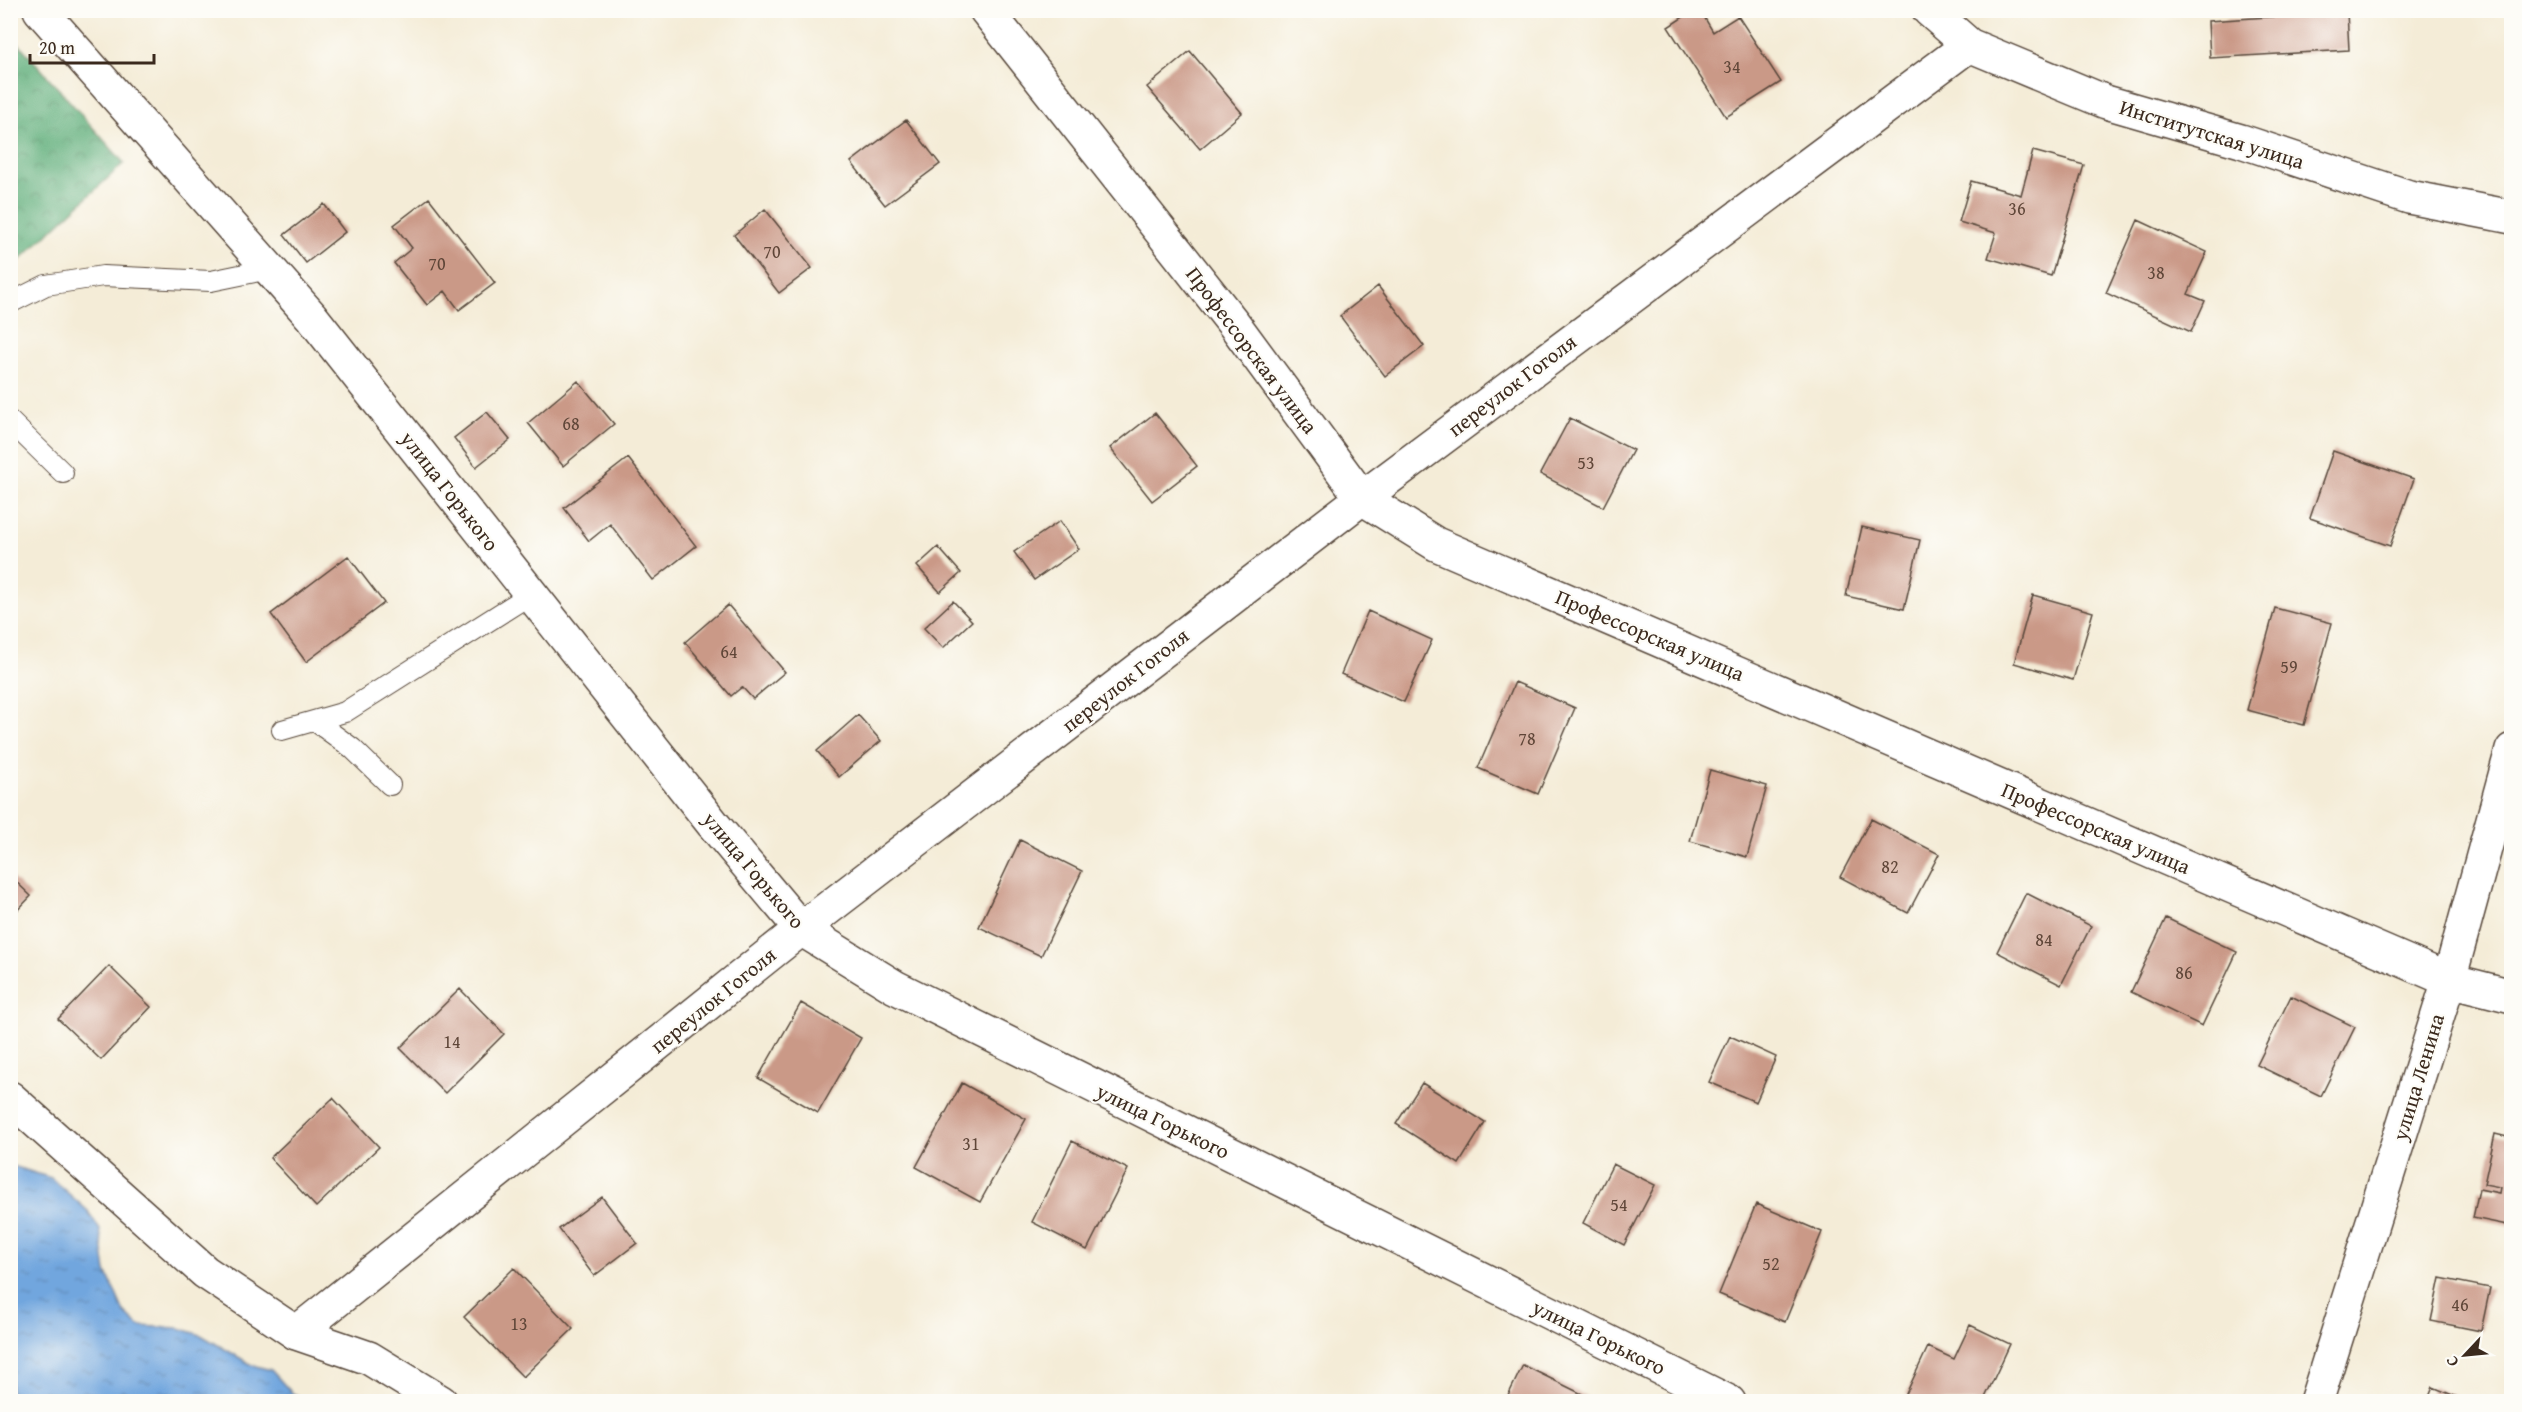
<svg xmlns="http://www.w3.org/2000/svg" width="2522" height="1412" viewBox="0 0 2522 1412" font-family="'Gentium Book Plus',serif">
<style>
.forest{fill:url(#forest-crowns);stroke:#4c6c4c;stroke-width:1.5}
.water{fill:url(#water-ripples);stroke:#56687e;stroke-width:1.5}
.building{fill:#ca9987}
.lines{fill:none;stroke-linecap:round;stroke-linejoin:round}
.service-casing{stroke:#57473a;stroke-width:22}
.minor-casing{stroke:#57473a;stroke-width:36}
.service{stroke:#fff;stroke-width:20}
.minor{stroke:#fff;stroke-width:33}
.labels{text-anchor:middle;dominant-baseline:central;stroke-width:4.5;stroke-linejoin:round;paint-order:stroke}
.number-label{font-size:18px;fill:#5f4638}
.street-label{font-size:21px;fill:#3b2a1e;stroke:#fdfcf7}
</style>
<defs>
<pattern id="forest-crowns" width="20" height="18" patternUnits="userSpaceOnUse" patternTransform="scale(1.5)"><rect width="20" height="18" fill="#5eae7a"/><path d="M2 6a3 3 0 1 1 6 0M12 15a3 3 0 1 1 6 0" fill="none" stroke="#4f8e63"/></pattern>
<pattern id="water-ripples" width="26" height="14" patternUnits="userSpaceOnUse" patternTransform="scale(1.5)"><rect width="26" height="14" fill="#71a6de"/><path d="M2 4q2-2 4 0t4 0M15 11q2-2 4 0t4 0" fill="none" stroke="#5e87b3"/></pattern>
</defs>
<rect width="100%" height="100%" fill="#fdfcf7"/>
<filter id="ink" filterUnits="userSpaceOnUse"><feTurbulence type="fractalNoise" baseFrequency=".0167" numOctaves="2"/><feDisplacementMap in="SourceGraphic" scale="12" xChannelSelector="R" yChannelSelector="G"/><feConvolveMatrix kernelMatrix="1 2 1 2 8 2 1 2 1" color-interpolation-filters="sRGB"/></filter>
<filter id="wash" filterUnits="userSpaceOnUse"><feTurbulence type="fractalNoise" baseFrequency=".008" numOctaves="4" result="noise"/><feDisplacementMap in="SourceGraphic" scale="24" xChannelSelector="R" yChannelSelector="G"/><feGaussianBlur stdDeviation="1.35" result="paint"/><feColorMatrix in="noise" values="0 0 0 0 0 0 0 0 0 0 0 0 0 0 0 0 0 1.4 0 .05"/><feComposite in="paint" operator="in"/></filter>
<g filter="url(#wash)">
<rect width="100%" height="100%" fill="#f4ecd7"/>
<!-- forest -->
<path class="forest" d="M11,35L124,163L11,268H10Z"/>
<!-- water -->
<path class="water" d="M10,1165L51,1178L88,1211L100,1230L106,1271L124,1312L139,1326L179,1328L201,1335L252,1365L271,1370L292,1393L308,1401H11Z"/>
<g id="blocks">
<!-- building -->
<path class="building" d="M1694,10H1700L1713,32L1738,16L1781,82L1726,117L1668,27Z
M2347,12L2349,50L2210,58L2208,21Z
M1190,51L1242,113L1200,149L1147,87Z
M906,120L940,164L885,205L851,162Z
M2033,151L2084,165L2051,276L1988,258L1996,233L1959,222L1971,181L2021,195Z
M429,198L495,283L459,310L445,291L427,305L394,263L412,248L394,225Z
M324,204L345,232L306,263L284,235Z
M765,209L812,268L779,293L734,235Z
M2138,220L2207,252L2188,294L2205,301L2191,332L2106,293Z
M1378,286L1424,346L1385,376L1340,316Z
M578,381L614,424L563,466L528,423Z
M487,412L510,440L476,467L454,438Z
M1155,413L1197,466L1152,501L1110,448Z
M1570,418L1633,450L1603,507L1540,474Z
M2333,451L2414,479L2390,546L2310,518Z
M628,458L696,546L653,580L610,524L589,541L564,508Z
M1060,521L1079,549L1034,580L1014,552Z
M1862,527L1920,540L1904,609L1846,596Z
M938,547L961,573L940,592L917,566Z
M348,556L384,603L306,662L271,614Z
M2033,595L2093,612L2073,680L2014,663Z
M953,601L972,621L943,648L924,628Z
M728,605L785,672L753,699L742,687L731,696L685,642Z
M2275,608L2332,623L2304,725L2247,710Z
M1368,611L1432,640L1404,702L1341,674Z
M1515,682L1575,708L1538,794L1478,768Z
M858,715L881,741L839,777L817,751Z
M1710,770L1767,786L1747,857L1690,841Z
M1871,819L1939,854L1908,913L1840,877Z
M1020,840L1082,871L1041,956L979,927Z
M10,876L31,896L10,918Z
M2026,893L2091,926L2061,985L1997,952Z
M2166,918L2237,952L2202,1026L2131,992Z
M109,966L151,1007L101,1060L58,1019Z
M460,989L504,1034L445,1093L400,1048Z
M2291,996L2355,1027L2321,1096L2257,1065Z
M801,1003L861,1038L818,1113L758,1078Z
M1730,1036L1776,1057L1756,1102L1709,1082Z
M962,1083L1026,1119L980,1202L916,1167Z
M1422,1083L1485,1122L1459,1164L1396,1124Z
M333,1098L379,1147L316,1207L270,1158Z
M2495,1134L2512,1138V1226L2473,1218L2479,1189L2499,1193L2500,1187L2484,1184Z
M1072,1141L1128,1169L1087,1250L1032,1222Z
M1613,1164L1655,1185L1624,1245L1583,1223Z
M602,1197L637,1243L594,1276L559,1229Z
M1756,1204L1822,1232L1785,1322L1719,1294Z
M514,1268L573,1329L523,1377L464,1317Z
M2440,1278L2490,1288L2481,1331L2431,1321Z
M1970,1325L2010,1344L1983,1402H1923L1906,1394L1928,1347L1954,1359Z
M1523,1365L1590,1398L1589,1402H1505Z
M2433,1387L2467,1401V1402H2427Z"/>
</g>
</g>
<g filter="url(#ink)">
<use href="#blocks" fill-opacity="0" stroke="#57473a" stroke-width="1.5"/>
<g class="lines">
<defs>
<path id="service" d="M10,303L46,285L103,276L211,281L269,269
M10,421L63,473
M315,721L352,748L390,785
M282,730L345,712L531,594"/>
<path id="minor" d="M40,10L311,316L713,824L801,929L895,987L1729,1402
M986,10L1234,324L1362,498L1436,544L2449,980L2512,996
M1929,10L1969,45L2106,102L2241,141L2409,197L2512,217
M10,1098L205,1272L296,1333L369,1358L441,1402
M296,1333L801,929L1362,498L1969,45
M2316,1402L2449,980L2512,750"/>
</defs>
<!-- service casing -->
<use href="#service" class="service-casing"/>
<!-- minor casing -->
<use href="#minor" class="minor-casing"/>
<!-- service -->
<use href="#service" class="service"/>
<!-- minor -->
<use href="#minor" class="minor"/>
</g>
</g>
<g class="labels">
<!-- number labels -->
<g class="number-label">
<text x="1732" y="66">34</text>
<text x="2017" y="208">36</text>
<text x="772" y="251">70</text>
<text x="437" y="263">70</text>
<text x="2156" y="272">38</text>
<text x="571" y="423">68</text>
<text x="1586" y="462">53</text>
<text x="729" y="651">64</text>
<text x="2289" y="666">59</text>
<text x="1527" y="738">78</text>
<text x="1890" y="866">82</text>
<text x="2044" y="939">84</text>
<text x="2184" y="972">86</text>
<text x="452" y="1041">14</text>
<text x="971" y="1143">31</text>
<text x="1619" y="1204">54</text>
<text x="1771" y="1263">52</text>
<text x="2460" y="1304">46</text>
<text x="519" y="1323">13</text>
</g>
<!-- street labels -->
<g class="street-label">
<text transform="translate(2212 134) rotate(17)">Институтская улица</text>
<text transform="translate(1252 350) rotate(53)">Профессорская улица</text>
<text transform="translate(1512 385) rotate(-37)">переулок Гоголя</text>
<text transform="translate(450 491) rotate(52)">улица Горького</text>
<text transform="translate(1650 635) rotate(23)">Профессорская улица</text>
<text transform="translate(1125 680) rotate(-38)">переулок Гоголя</text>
<text transform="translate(2096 828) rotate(23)">Профессорская улица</text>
<text transform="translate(754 870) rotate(50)">улица Горького</text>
<text transform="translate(713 1000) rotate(-39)">переулок Гоголя</text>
<text transform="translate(2418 1077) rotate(-73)">улица Ленина</text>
<text transform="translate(1163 1121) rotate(26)">улица Горького</text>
<text transform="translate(1599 1337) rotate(26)">улица Горького</text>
</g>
</g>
<!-- margin -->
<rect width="2522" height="1412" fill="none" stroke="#fdfcf7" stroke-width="36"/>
<!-- north arrow -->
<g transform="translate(2465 1355) rotate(244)" stroke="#fdfcf7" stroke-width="4.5" paint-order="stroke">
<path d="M0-4.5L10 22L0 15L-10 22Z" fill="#3b2a1e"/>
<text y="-9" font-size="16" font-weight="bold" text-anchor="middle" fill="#3b2a1e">С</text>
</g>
<!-- scale -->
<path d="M30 54v9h124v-9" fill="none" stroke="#3b2a1e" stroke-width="3"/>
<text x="39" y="54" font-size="18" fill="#3b2a1e" stroke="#fdfcf7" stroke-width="4.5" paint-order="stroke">20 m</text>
</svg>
